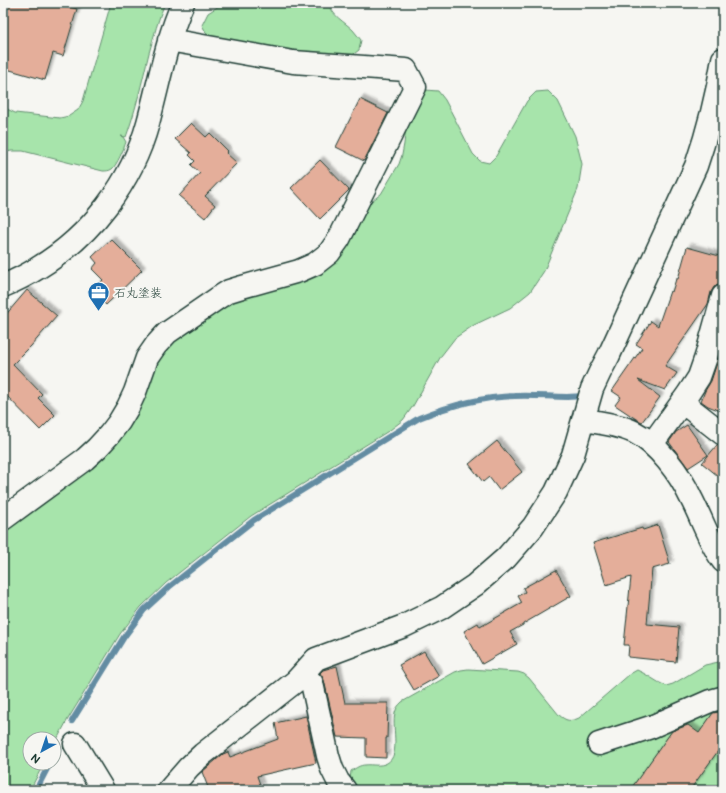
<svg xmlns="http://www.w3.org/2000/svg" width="726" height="793" viewBox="0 0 726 793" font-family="'Balsamiq Sans','Klee One',sans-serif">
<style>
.green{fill:#a7e4ab;stroke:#639070}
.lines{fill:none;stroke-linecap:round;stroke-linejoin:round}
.stream{stroke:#638ca2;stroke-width:6}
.building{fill:#e4ae9a;stroke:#1f3d34;filter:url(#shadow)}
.minor-casing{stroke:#1f3d34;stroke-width:25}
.minor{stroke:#f6f6f2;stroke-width:22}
.labels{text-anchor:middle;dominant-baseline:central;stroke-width:4;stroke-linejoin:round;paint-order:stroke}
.poi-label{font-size:12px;fill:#1f3d34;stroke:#f6f6f2;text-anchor:start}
</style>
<defs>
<filter id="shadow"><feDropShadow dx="3.5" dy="-3.5" stdDeviation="1" flood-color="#0004"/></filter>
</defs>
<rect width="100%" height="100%" fill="#f6f6f2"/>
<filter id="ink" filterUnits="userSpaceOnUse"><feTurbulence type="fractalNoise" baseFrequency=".025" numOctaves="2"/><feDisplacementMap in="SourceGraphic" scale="8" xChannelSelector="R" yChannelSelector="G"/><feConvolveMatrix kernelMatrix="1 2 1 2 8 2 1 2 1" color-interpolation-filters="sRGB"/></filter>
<g filter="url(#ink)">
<!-- green -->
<path class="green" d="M111,3H165C158,19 154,36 149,53C142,81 136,110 126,137L121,136L123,137L126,142C124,148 117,165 112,169C109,171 106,171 103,171L23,151H11L3,153V104L7,109L15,113L60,118L69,116L78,110L83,101Z
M235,3H330C330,15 345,22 353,30C356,33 358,37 361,40L359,50L350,57L294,55L208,36L202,25L208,13L219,6Z
M425,90L438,91L445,100L473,154L480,161L489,163L496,156L527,101L536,92L548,91L558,101L575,136L582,164L578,189L544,271L530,292L510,308L474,325L455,338L441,356L413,406L403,420L390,430L251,516L166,583L141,607L120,634L68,719L54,745V739H30V763H44L30,790H3V527L89,465L161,349L221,304L301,277L369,203L381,194L399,164L402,155L404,144L406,126Z
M723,661V790H357L350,779L351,771C356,768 360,765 365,765C372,764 380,767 387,763C402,755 390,724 396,710C397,707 399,705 402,702L455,672L461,670L468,669L518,672L524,674L529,678L559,715C566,721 570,722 579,718L630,674L637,670C647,674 656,682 666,686L673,684L705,665Z"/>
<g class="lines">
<!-- stream -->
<path class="stream" d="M72,721L124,637L144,610L169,587L254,520L419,418C451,405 481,397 515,396C532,395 550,397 567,397C573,397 579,396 586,396
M54,755L58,749
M36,790L50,763"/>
</g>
<!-- building -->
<path class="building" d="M3,3H55L77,9L63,56L53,53L45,80L3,68Z
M360,99L388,113L364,161L336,147Z
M191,123L206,137L210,133L228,151L226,153L237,163L205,196L215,205L205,218L179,196L200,173L191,165L195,161L189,155L191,153L175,139Z
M320,160L349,190L320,219L291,188Z
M111,239L142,270L106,305L92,291L103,280L92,269L97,263L92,257Z
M687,247L723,257V270L719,284L714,287L711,292L708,304L665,366L677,373L665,390L638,380L660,397L642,422L636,419L615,405L621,397L612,391L642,348L636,344L651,321L658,326L670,291L672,292L676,279H678Z
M27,290L57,316L31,346L13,364L42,394L38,398L55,415L40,430L3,392V318Z
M722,348H723V412L708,406L701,401L705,391L711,381Z
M687,425L708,455L688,468L669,442L676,432Z
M497,441L522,472L499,490L489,477L483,482L469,464Z
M717,445L723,446V480L702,463Z
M658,525L670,564L652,569L647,624L679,627L676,662L628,657L629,645H624L631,577L606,585L593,543L642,528L643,530Z
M556,570L571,596L523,624V625L510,632L517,644L482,664L464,631L478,623L480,627L522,603L518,596L525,592L523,588Z
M424,651L439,676L414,690L399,665Z
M337,666L345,703H388L387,738H386V758L366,757V738L337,737L324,680L320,673L323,670Z
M719,712H723V744L690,790H630L672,731L688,725L699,733L713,713Z
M306,716L316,763L257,776L261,787L251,790H209L202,772L223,754L228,752L230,757L278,739L275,723Z"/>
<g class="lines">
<defs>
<path id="minor" d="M3,286C15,281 27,275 38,268C91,236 132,182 148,123C159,83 166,41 183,3
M682,402L723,434
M583,420C598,422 620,425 634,432C658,444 680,474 691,498C702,519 709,542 723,561
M652,444L688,394L699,377L706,357L723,296
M3,519L85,459L97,448L109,435L119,422L128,407L135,392L147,358L156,345L167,333L218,298L229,291L242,287L299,271L315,264L329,253L339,239L415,87L406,70L293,62L169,40
M303,675L312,683L328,756L332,769L338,781L345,790
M75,744L103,790
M599,744L651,727L710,701L721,698L723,700
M169,790L189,767L203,754L296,681L316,659L404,626L441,608L475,585L506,558L533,527L556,492L573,455L592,389L600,372L609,355L696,166C708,131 717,96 723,59"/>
</defs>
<!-- minor casing -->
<use href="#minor" class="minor-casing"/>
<!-- minor -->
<use href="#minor" class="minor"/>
</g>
</g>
<!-- icons -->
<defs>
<symbol id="office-pin" viewBox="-11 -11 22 30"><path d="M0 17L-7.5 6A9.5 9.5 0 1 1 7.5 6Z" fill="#1f6fb2" stroke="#f6f6f2"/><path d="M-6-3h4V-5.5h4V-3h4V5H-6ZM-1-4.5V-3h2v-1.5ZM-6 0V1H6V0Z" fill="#fff"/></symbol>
</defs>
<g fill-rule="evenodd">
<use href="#office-pin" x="86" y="280" width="25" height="34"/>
</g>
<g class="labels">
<!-- poi labels -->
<g class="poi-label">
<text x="114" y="293">石丸塗装</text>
</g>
</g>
<!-- margin -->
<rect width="726" height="793" fill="none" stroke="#f6f6f2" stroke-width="16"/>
<rect x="8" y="8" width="710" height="777" fill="none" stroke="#1f3d34" stroke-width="1.5" filter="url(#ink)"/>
<!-- north arrow -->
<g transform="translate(42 751) rotate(220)"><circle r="19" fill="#f6f6f2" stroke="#a0aca6"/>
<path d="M0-3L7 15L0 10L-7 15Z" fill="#1f6fb2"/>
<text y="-6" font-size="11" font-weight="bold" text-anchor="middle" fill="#1f3d34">N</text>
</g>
</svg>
